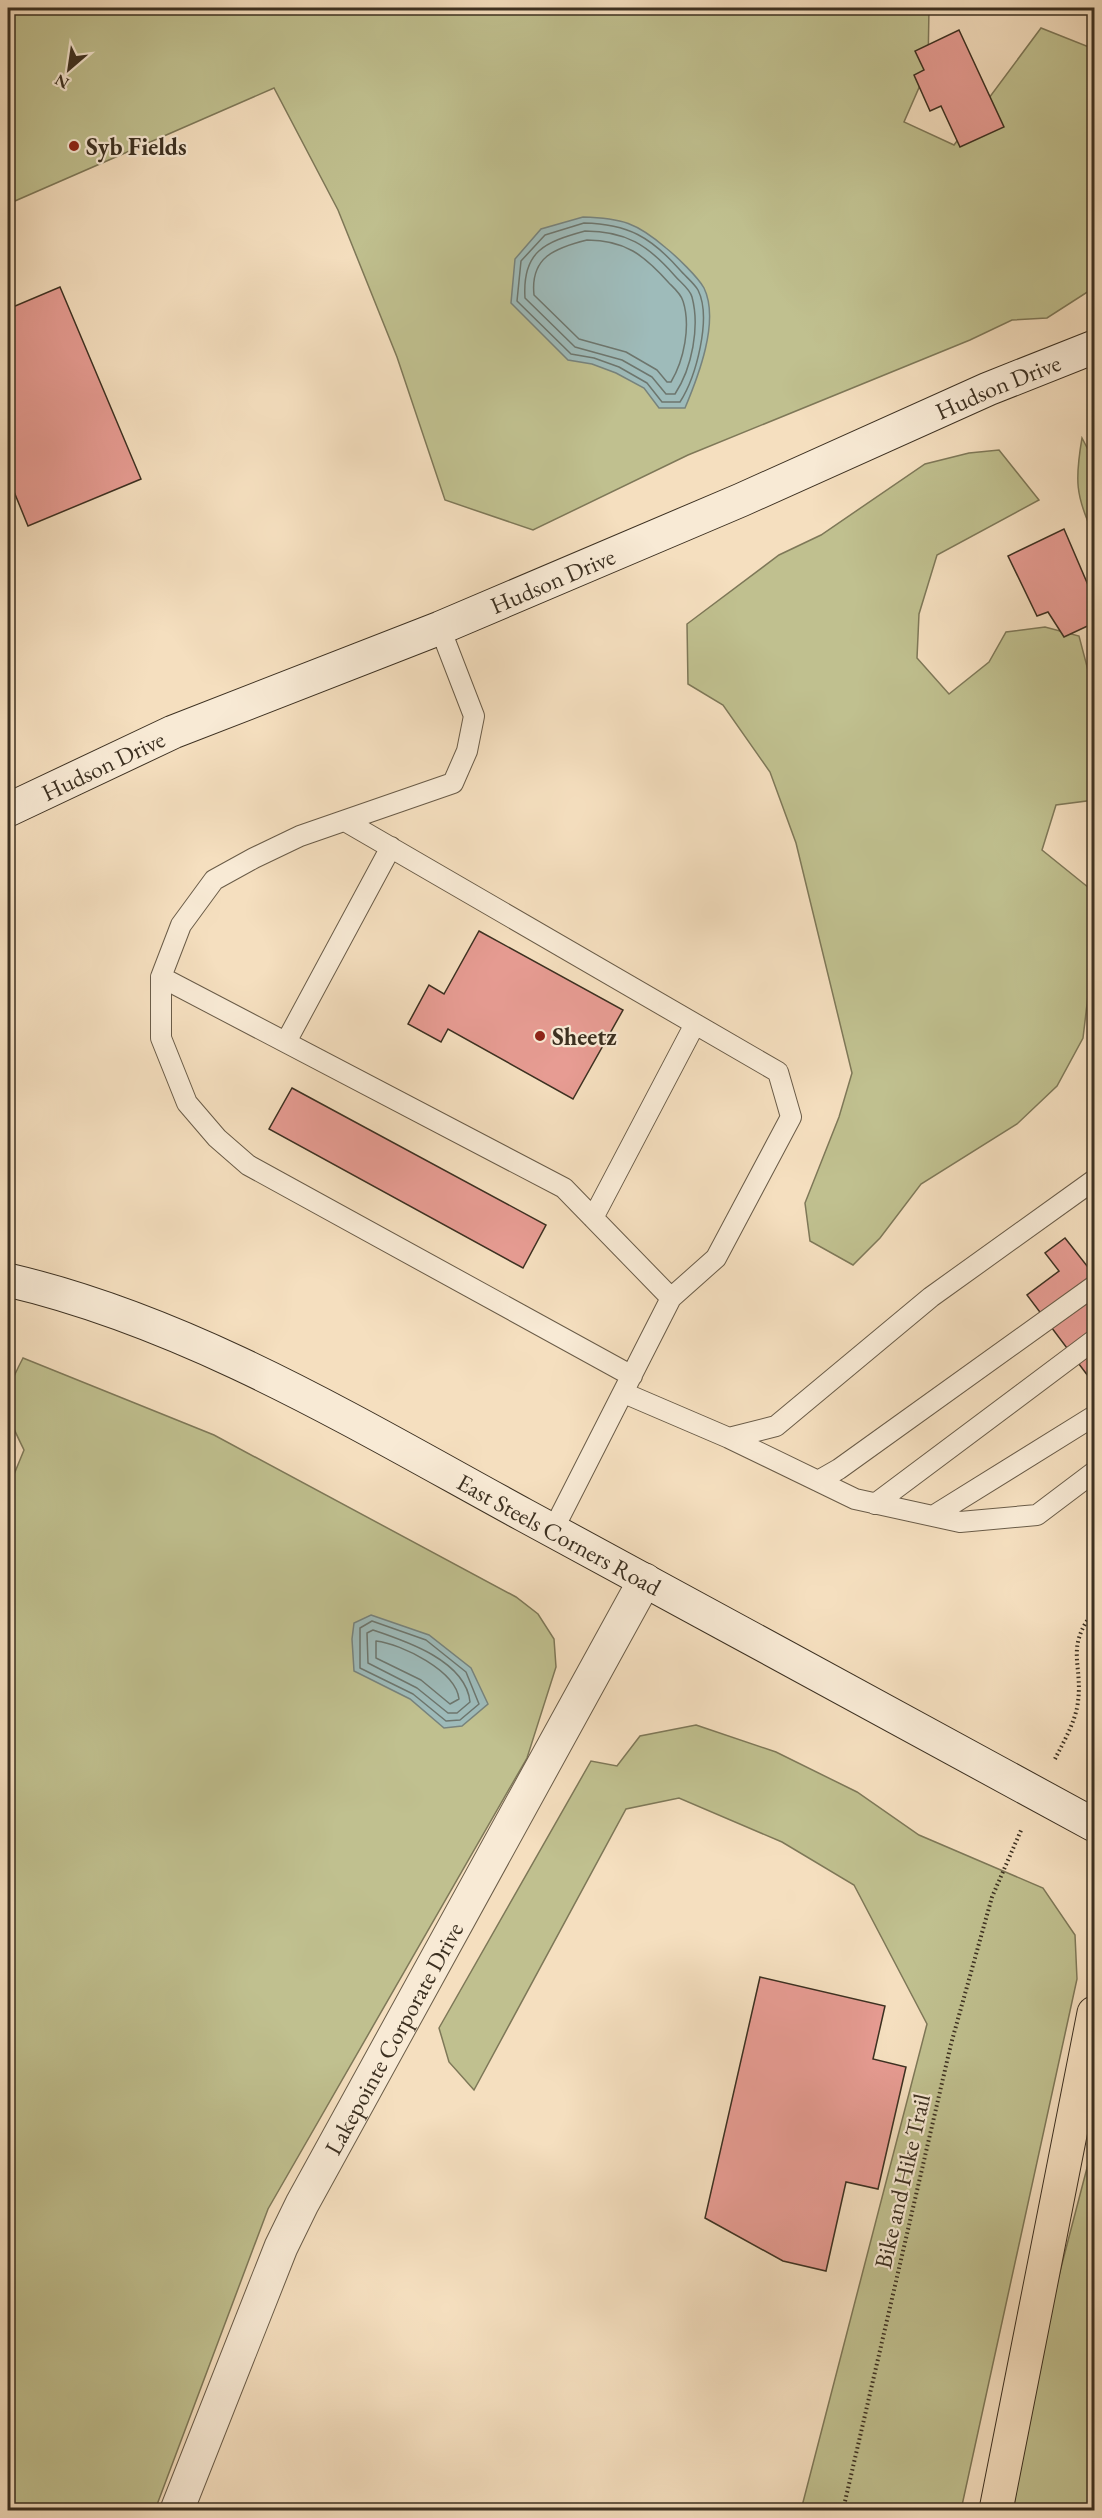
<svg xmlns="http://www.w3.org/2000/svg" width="1102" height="2518" viewBox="0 0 1102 2518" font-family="'EB Garamond',serif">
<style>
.green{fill:#c0c08f;stroke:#7e7858;stroke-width:1.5}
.water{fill:#9ebbba;stroke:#77837d;stroke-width:1.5}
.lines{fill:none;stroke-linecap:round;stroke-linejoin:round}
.shore{stroke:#6d766e;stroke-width:1.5}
.building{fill:#e79c93;stroke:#3c3021;stroke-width:1.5}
.lane-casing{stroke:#6a5c48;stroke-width:22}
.street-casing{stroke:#6a5c48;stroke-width:35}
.secondary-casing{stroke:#3c3021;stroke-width:35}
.highway-casing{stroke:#3c3021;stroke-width:35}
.path{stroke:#3c3021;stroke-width:4;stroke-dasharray:1.5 3;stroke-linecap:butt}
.lane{stroke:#f8ead5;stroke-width:20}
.street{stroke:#f8ead5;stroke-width:33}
.secondary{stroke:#f8ead5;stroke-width:33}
.highway{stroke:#f5dfbf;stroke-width:33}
.poi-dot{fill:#8f2418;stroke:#f8ead5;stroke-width:2}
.labels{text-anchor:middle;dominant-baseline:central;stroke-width:4.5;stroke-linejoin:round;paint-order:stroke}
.poi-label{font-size:24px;font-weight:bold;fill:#3c3021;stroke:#f8ead5;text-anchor:start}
.street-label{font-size:24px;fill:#3c3021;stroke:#f8ead5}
</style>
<rect width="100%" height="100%" fill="#f5dfbf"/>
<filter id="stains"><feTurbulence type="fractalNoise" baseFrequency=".00333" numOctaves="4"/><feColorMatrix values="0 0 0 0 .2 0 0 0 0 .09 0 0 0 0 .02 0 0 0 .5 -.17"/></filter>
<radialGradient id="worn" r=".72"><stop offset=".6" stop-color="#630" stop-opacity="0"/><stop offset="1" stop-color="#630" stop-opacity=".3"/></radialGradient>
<!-- green -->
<path class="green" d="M8,8H929L928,67L904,122L954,145L1041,28L1094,49V268L1091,273L1089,291L1047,318L1012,320L970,340L688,455L533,530L445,500L397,357L338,210L274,88L8,204Z
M1082,438L1094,461V535C1075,496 1075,479 1082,438Z
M999,450L1039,500L937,555L919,614L917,658L949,694L989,662L1006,632L1045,627L1079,636L1094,693V800L1056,805L1042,850L1094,892V945L1083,1038L1057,1086L1017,1124L921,1184L880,1238L853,1265L810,1241L805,1203L839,1117L852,1073L796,843L770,772L723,705L688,684L687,624L779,555L821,535L925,464L969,453Z
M23,1358L214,1435L516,1597L538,1614L554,1639L556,1667L527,1758L268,2209L155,2510H8V1489L24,1450C3,1407 0,1402 23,1358Z
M696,1725L776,1752L857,1792L919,1835L1043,1888L1075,1935L1077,1979L961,2510H801L927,2024L854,1885L782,1842L679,1798L626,1809L474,2090L449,2062L439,2028L591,1761L617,1766L640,1736Z
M1094,2141V2510H1008L1038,2356Z"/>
<!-- water -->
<path class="water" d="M583,217C622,218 637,223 666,248C676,256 698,277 704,288C720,321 698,377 685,408H659L644,388L616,373L592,364L568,360L511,303L515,259L541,229Z
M371,1615L429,1635L471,1668L488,1704L462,1726L444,1728L410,1699L354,1671L352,1639L354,1623Z"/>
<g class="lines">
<!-- shore -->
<path class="shore" d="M584,223C628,224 651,237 680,270C685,276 694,283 698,290C712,318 696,377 680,402H662L647,383L619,367L594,358L571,354L517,301L521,261L545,235Z
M585,231C626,231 648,245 675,276C680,282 690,289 692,297C700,327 692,368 675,394H666L652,377L622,360L575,347L525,298C522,251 545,242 585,231Z
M587,240C625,240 644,255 669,283C674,288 681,294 683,301C691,326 684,360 671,382H667L657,370L626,352L579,339L534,295C530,257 555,248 587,240Z
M372,1621L426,1640L466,1672L479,1704L460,1720L446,1721L413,1694L360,1668V1628Z
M373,1630C406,1641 466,1661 470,1702L457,1713H448L417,1688L368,1663L367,1633Z
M376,1641C402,1644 456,1671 459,1699L450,1704L421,1680L376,1658Z"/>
</g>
<!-- building -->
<path class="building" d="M959,30L1004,127L960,147L941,106L930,111L914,75L924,70L915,51Z
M60,287L141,479L28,526L8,477V309Z
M1064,529L1094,599V623L1064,637L1048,612L1037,616L1008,556Z
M479,931L623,1010L573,1099L448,1029L441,1042L408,1024L429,985L444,994Z
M292,1088L546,1225L523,1268L269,1129Z
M1065,1238L1087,1266L1094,1260V1384L1027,1295L1059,1271L1045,1253Z
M760,1977L885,2006L873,2059L906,2067L878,2189L846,2182L826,2271L783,2261L705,2218Z"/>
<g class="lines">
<defs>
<path id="lane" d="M440,628L474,716L467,751L453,783L300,836L254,858L214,880L181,925L161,977V1038L187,1103L217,1138L248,1165L632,1376
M345,821L778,1072L791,1117L716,1258L671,1298
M161,977L564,1188L671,1298L553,1530
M286,1042L391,847
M593,1218L695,1024
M624,1393L729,1438L776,1426L931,1297L1094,1180
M729,1438L855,1499L960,1522L1037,1515L1094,1472
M818,1481L839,1469L1094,1286
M875,1504L1094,1340
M933,1516L1094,1416"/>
<g id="street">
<path id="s1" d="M177,2510L281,2247L302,2204L645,1580"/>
</g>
<g id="secondary">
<path id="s2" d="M8,810L173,732L440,628L741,500L988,389L1094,347"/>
<path id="s3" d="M8,1280C192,1323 359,1425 524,1515C714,1618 905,1722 1094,1825"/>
</g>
<path id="highway" d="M996,2510L1094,2013"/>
</defs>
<!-- lane casing -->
<use href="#lane" class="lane-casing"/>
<!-- street casing -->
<use href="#street" class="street-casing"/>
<!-- secondary casing -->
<use href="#secondary" class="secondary-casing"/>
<!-- highway casing -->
<use href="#highway" class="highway-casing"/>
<!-- path -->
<path class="path" d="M1055,1759C1063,1743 1073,1726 1077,1708C1085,1665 1063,1650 1094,1611
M843,2510L951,2044L992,1897L1022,1828"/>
<!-- lane -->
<use href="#lane" class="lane"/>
<!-- street -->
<use href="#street" class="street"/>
<!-- secondary -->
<use href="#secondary" class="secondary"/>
<!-- highway -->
<use href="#highway" class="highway"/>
</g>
<!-- markers -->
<g class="poi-dot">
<circle cx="74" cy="146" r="6"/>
<circle cx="540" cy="1036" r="6"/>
</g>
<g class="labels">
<!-- poi labels -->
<g class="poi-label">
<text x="86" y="146">Syb Fields</text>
<text x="552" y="1036">Sheetz</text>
</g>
<!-- street labels -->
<g class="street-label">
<text stroke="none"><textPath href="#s2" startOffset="1077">Hudson Drive</textPath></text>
<text stroke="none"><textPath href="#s2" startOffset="591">Hudson Drive</textPath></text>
<text stroke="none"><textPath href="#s2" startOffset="105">Hudson Drive</textPath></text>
<text stroke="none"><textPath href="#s3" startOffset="609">East Steels Corners Road</textPath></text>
<text stroke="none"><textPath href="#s1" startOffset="520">Lakepointe Corporate Drive</textPath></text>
<text transform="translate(902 2181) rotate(-77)">Bike and Hike Trail</text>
</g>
</g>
<!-- margin -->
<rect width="1102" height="2518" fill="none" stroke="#f5dfbf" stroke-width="30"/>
<rect x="9" y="9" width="1084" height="2500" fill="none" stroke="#3c3021" stroke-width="3"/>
<rect x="15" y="15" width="1072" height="2488" fill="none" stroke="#3c3021" stroke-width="1.5"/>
<!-- north arrow -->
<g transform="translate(69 69) rotate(209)" stroke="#f8ead5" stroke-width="4.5" paint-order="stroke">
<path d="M0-4.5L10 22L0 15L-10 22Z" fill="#3c3021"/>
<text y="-9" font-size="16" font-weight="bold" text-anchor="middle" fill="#3c3021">N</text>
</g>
<rect width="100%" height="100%" filter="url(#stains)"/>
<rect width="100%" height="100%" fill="url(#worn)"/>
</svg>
